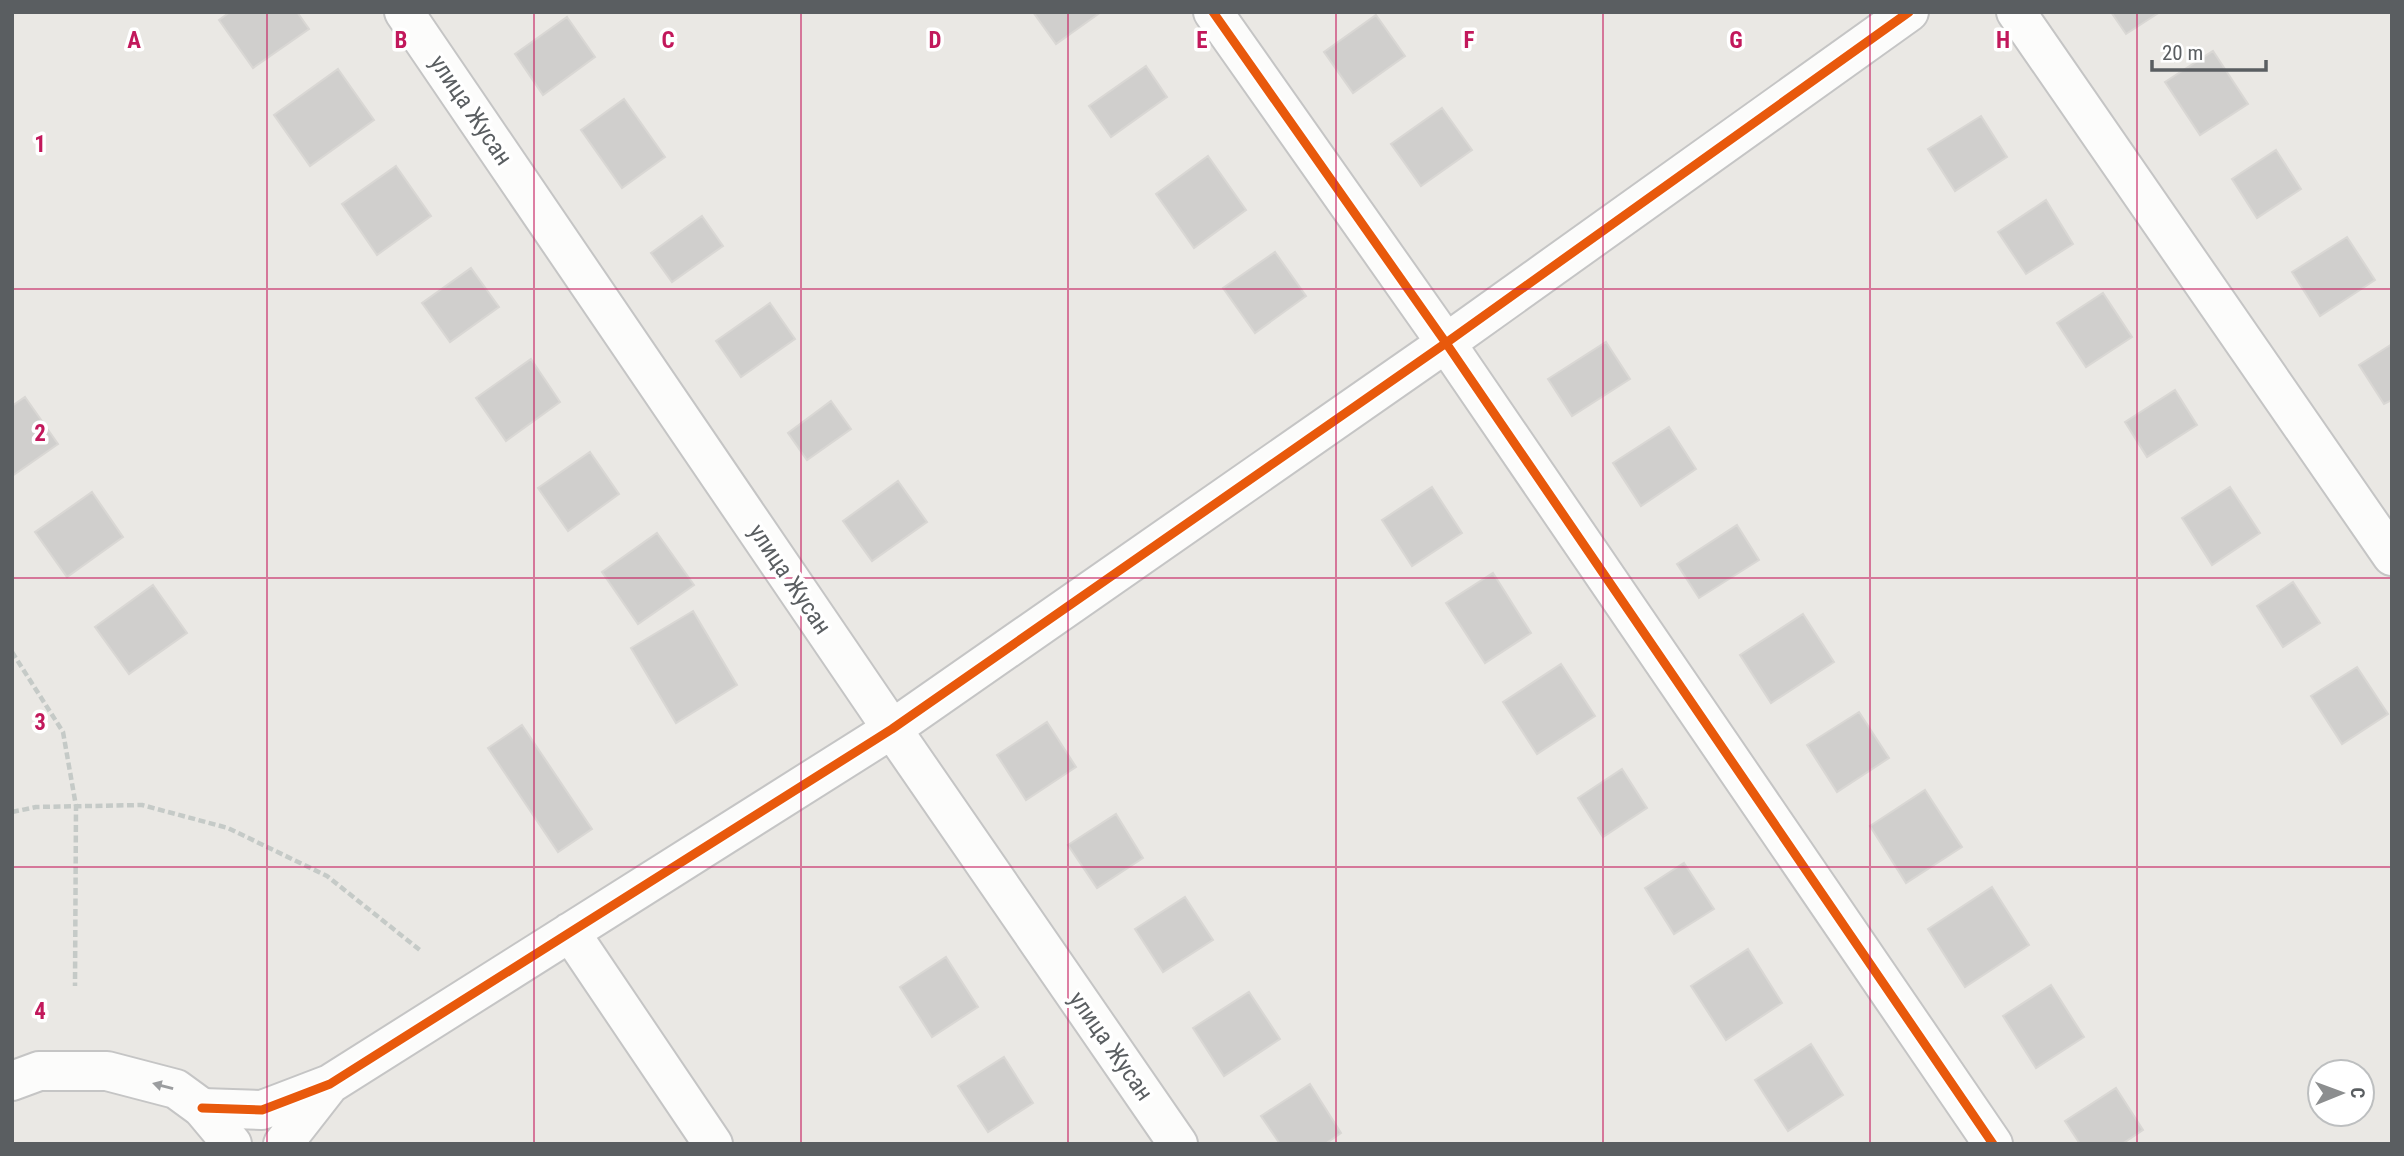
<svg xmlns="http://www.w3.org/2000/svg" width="2404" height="1156" viewBox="0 0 2404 1156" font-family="'Roboto Condensed',sans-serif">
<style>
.building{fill:#d0cfcd;stroke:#d9d7d4;stroke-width:2}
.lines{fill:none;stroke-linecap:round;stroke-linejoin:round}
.minor-casing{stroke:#c5c5c5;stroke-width:42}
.tertiary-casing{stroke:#c5c5c5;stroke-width:42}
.path{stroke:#c5cac7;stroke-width:4.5;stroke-dasharray:7 3.5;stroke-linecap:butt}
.minor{stroke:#fcfcfb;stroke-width:38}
.tertiary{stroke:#fcfcfb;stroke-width:38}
.cycleway-casing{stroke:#fff;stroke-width:13}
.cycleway{stroke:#e8590c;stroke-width:9}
.oneway{fill:#9b9d9f}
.grid{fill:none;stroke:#c2185b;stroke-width:2;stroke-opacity:0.55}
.labels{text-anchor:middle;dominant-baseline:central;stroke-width:7;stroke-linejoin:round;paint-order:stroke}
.street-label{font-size:24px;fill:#5a5e61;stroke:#fff}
.grid-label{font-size:23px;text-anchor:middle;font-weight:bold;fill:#c2185b;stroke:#fff;stroke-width:7;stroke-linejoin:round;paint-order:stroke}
</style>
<rect width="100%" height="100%" fill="#eae8e4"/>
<!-- building -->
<path class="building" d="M230,12H297L309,29L253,68L219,20Z
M1033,12H1101L1056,44Z
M2111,12H2160L2126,34Z
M1376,15L1405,56L1353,93L1324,52Z
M567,17L595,57L543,95L515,54Z
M2213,51L2248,104L2200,135L2165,82Z
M1146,66L1167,97L1111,137L1089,106Z
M338,69L374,120L310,166L274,115Z
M624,99L665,157L622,188L581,130Z
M1442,108L1472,150L1421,186L1391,144Z
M1981,116L2007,157L1955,191L1928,149Z
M2276,150L2301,189L2257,218L2232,179Z
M1208,156L1246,210L1194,248L1156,194Z
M396,166L431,216L377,255L342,204Z
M2046,200L2073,244L2026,274L1998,232Z
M702,216L723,246L672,282L651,253Z
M2347,237L2375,280L2320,316L2292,272Z
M1275,252L1306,296L1255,333L1223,288Z
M471,268L499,307L450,342L422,303Z
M2103,293L2132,337L2086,367L2057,323Z
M770,303L795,339L741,377L716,341Z
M1606,342L1630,379L1572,416L1548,379Z
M2392,344V400L2384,404L2359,365Z
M531,359L560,402L506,441L476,398Z
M2175,390L2197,425L2147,457L2125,422Z
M25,397L58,444L12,476V406Z
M831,401L851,429L807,460L788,433Z
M1669,427L1696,469L1641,506L1613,463Z
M590,452L619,494L568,531L538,488Z
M898,481L927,522L872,561L843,521Z
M1432,487L1462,533L1412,566L1382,520Z
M2230,487L2260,533L2212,565L2182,518Z
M92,492L123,537L67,577L35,532Z
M1737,525L1759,560L1699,598L1677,564Z
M657,533L694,585L638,624L602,572Z
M1493,573L1531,633L1485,663L1446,603Z
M2293,582L2320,623L2283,647L2257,606Z
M153,585L187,633L129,674L95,627Z
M693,611L737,685L676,723L631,648Z
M1803,614L1834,662L1771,703L1740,655Z
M1561,664L1595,716L1537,754L1503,702Z
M2357,667L2388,714L2342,744L2311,696Z
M1859,712L1889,758L1837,792L1807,745Z
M1047,722L1076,767L1026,800L997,755Z
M522,725L592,829L558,852L488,748Z
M1622,769L1647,808L1603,837L1578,798Z
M1925,790L1962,847L1906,883L1870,826Z
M1116,814L1143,858L1097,888L1068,845Z
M1684,863L1714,909L1674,934L1645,888Z
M1992,887L2029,945L1965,987L1928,929Z
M1185,897L1213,940L1163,972L1135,929Z
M1748,949L1782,1003L1726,1040L1691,986Z
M946,957L978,1007L932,1037L900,987Z
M2051,985L2084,1037L2036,1068L2003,1016Z
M1249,992L1280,1039L1224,1076L1193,1028Z
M1811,1044L1843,1095L1788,1131L1755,1080Z
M1004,1057L1033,1103L988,1132L958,1086Z
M1310,1084L1341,1133L1325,1144H1280L1261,1116Z
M2116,1088L2143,1130L2122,1144H2080L2065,1121Z"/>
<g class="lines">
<defs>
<path id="minor" d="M404,12L892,729L1178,1144
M1213,12L1446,343L1993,1144
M2016,12L2392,556
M570,932L713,1144
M202,1108L262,1110L330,1084L892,729L1446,343L1909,12
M283,1144L329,1085"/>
<path id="tertiary" d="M12,1081L39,1071H107L176,1089L202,1108L232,1144"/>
</defs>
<!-- minor casing -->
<use href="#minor" class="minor-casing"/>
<!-- tertiary casing -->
<use href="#tertiary" class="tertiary-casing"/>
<!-- path -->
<path class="path" d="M12,652L63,732L76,806L75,986
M12,812L36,807L142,805L228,828L327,876L421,951"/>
<!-- minor -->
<use href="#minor" class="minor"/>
<!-- tertiary -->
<use href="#tertiary" class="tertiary"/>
<defs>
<path id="cycleway" d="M1213,12L1446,343L1993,1144
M202,1108L262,1110L330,1084L892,729L1446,343L1909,12"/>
</defs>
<!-- cycleway casing -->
<use href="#cycleway" class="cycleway-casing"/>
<!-- cycleway -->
<use href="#cycleway" class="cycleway"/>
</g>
<!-- one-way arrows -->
<defs><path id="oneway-solid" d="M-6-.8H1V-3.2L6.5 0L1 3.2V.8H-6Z" transform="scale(1.75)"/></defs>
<use class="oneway" href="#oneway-solid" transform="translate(163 1086) rotate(-165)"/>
<!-- grid -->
<path class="grid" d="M267,12V1144M534,12V1144M801,12V1144M1068,12V1144M1336,12V1144M1603,12V1144M1870,12V1144M2137,12V1144M12,289H2392M12,578H2392M12,867H2392"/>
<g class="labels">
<!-- street labels -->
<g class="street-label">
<text transform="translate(471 110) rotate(56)">улица Жусан</text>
<text transform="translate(790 579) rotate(56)">улица Жусан</text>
<text transform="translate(1111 1046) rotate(55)">улица Жусан</text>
</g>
</g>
<g class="grid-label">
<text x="134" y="48">A</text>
<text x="401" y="48">B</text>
<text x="668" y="48">C</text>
<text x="935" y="48">D</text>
<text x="1202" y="48">E</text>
<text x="1469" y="48">F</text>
<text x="1736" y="48">G</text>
<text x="2003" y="48">H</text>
<text x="40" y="152">1</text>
<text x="40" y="441">2</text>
<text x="40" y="730">3</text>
<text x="40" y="1019">4</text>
</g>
<!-- border -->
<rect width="2404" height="1156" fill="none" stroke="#5a5e61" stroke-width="28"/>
<!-- north arrow -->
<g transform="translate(2341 1093) rotate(89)"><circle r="33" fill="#ffffff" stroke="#bdbfc0" stroke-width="2"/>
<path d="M0-5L12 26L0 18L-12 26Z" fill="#8c8e8f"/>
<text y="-10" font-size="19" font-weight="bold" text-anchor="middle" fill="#5a5e61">С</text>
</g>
<!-- scale -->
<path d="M2152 60v10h114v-10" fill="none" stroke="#5a5e61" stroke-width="3.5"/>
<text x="2162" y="60" font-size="21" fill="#5a5e61" stroke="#ffffff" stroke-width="5" paint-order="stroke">20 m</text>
</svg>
